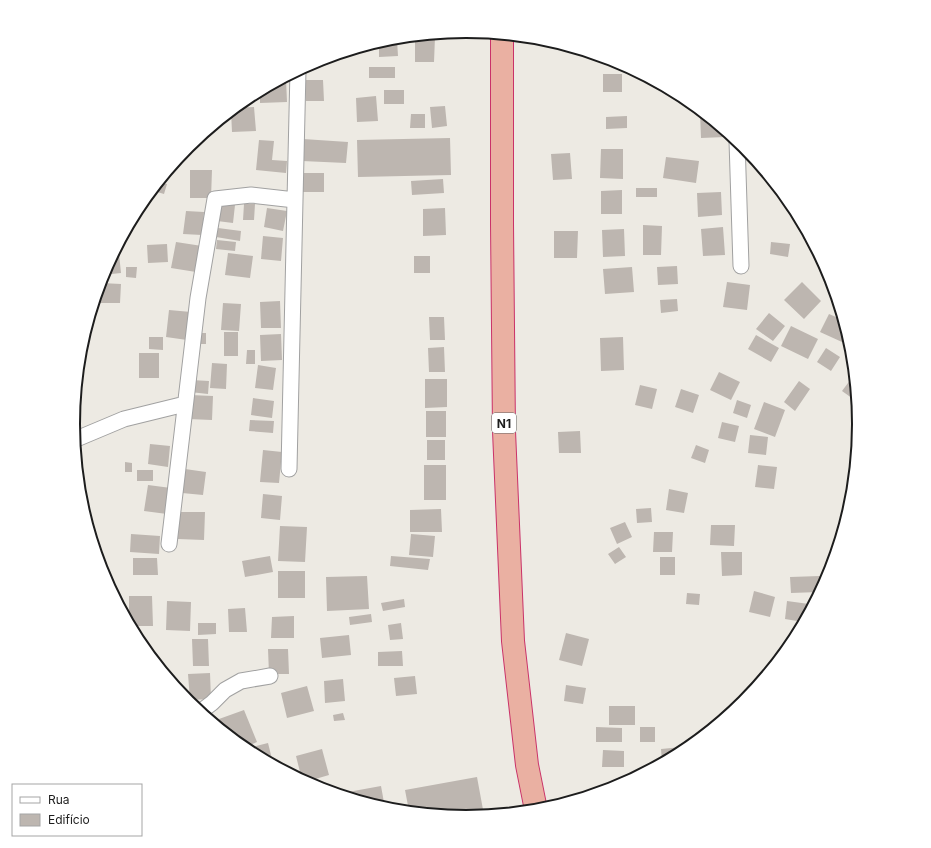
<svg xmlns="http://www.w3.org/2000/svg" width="931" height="848" viewBox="0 0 931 848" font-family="Inter,sans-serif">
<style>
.building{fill:#bdb6b0}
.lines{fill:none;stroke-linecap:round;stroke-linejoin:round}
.minor-casing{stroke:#a1a1a1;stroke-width:17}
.trunk-casing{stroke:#ca3269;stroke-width:24}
.minor{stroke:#fff;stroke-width:15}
.trunk{stroke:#eab0a2;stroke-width:22}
.labels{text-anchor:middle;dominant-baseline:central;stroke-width:4;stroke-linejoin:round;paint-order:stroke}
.shield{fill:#fff;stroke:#616161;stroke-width:1}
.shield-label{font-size:12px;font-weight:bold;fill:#1d1d1d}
.rim{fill:none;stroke:#1d1d1d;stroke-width:2}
</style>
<rect width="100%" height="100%" fill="#edeae3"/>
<!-- building -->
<path class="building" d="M415,37H435L434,62H415Z
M397,40L398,56L379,57V42L382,41Z
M601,56L614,60V61H601Z
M369,67H395V78H369Z
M603,74H622V92H603Z
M286,79L287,102L260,103V90L262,89H274L273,83L280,80Z
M305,80H323L324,101H306Z
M384,90H404V104H384Z
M376,96L378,121L357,122L356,98Z
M445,106L447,126L432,128L430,107Z
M254,107L256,131L232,132L231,111L234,108Z
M700,112H702L725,131V137L701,138Z
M411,114H425V128H410Z
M627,116V128L606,129V117Z
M450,138L451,175L358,177L357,140Z
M303,139L348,142L346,163L302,161Z
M259,140L274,141L272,160L287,161L286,173L256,170Z
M601,149H623V179L600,178Z
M570,153L572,179L553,180L551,154Z
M666,157L699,161L696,183L663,178Z
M190,170H212L211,198H190Z
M300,173H324V192H300Z
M443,179L444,193L412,195L411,181Z
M158,182L167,184L164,194L154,191L156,184Z
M636,188H657V197H636Z
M622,190V214H601V191Z
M721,192L722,215L698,217L697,193Z
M218,203L235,205L233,223L217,221Z
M244,204H255L254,220H243Z
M267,208L287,211L283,231L264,227Z
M445,208L446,235L423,236V209Z
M186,211L204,212L202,235L183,234Z
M802,224L806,231L810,239H803Z
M643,225L662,226L661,255H643Z
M723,227L725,255L703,256L701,229Z
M218,228L241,231L240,241L216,237Z
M624,229L625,256L603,257L602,230Z
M554,231H578L577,258H554Z
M263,236L283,238L281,261L261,259Z
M217,240L236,242L235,251L216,249Z
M176,242L202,246L196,272L171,268Z
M771,242L790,244L788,257L770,254Z
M118,244L121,273L102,275L103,273Z
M167,244L168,262L148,263L147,245Z
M228,253L253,256L250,278L225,275Z
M414,256H430V273H414Z
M677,266L678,284L658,285L657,267Z
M126,267H137L136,278L126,277Z
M632,267L634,292L605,294L603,269Z
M727,282L750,285L747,310L723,307Z
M802,282L821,301L804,319L784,300Z
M101,283L121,284L120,303H100Z
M677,299L678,311L661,313L660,300Z
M280,301L281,328H261L260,302Z
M223,303L241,304L239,331L221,330Z
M169,310L191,312L187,340L166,337Z
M769,313L785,326L773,341L756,329Z
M829,314L843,320L846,332L842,342L820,332Z
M429,317H444L445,340H430Z
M791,326L818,339L808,359L781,346Z
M224,332H238V356H224Z
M200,333H206V344H199Z
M281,334L282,360L261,361L260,335Z
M756,335L779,348L771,362L748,349Z
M149,337H163V350L149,349Z
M623,337L624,370L601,371L600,338Z
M444,347L445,372H429L428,348Z
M826,348L840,357L831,371L817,362Z
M247,350H255V364H246Z
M139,353H159V378H139Z
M212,363L227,364L226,389L210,388Z
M258,365L276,368L273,390L255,388Z
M719,372L740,382L731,400L710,390Z
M854,375L856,401L842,391Z
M425,379H447V407L425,408Z
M191,380L209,381L208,394L190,392Z
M799,381L810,389L795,411L784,402Z
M640,385L657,389L652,409L635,405Z
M681,389L699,395L693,413L675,407Z
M190,395L213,396L212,420L188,419Z
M253,398L274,401L272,418L251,415Z
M737,400L751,405L747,418L733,413Z
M764,402L785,410L775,437L754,429Z
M426,411H446V437H426Z
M250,420L274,421L273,433L249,431Z
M722,422L739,426L735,442L718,438Z
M580,431L581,453H559L558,432Z
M750,435L768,437L766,455L748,453Z
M427,440H445V460H427Z
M150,444L170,446L168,467L148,464Z
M696,445L709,450L705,463L691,458Z
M263,450L282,452L279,483L260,482Z
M125,462L132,463V472H125Z
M424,465H446V500H424Z
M758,465L777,467L774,489L755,487Z
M185,469L206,472L203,495L182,493Z
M137,470H153V481H137Z
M148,485L171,488L167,514L144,511Z
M669,489L688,493L684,513L666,510Z
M263,494L282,496L280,520L261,518Z
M651,508L652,522L637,523L636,509Z
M441,509L442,532H410V510Z
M179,512H205L204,540L178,539Z
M625,522L632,537L617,544L610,528Z
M711,525H735L734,546L710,545Z
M280,526L307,527L305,562L278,561Z
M654,532H673L672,552H653Z
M131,534L160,536L159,554L130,552Z
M411,534L435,536L433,557L409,555Z
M619,547L626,557L615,564L608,554Z
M721,552H742V575L722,576Z
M270,556L273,572L245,577L242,561Z
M391,556L430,559L428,570L390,566Z
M660,557H675V575H660Z
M133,558H157L158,575H133Z
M278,571H305V598H278Z
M367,576L369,609L327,611L326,577Z
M820,576L821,589L819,592L791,593L790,577Z
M754,591L775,597L770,617L749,612Z
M687,593L700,594L699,605L686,604Z
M129,596H152L153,626H130L129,624Z
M404,599L405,607L383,611L381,603Z
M167,601L191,602L190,631L166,630Z
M787,601L809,604L808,613L803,622L785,619Z
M245,608L247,632H229L228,609Z
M371,614L372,622L350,625L349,617Z
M294,616V638H271L272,617Z
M198,623H216V634L198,635Z
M401,623L403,639L390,640L388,625Z
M566,633L589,639L582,666L559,660Z
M349,635L351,655L322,658L320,638Z
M192,639H208L209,666H193Z
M268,649H288L289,674H269Z
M402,651L403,666H378V652Z
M210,673L211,699L190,700L188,674Z
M415,676L417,694L396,696L394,678Z
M343,679L345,701L325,703L324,681Z
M566,685L586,688L583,704L564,701Z
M307,686L314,711L287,718L281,693Z
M199,702L200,710H197L191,705V703Z
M609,706H635V725H609Z
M244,710L257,742L243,748L224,732L219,719Z
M343,713L345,720L334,721L333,715Z
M596,727L622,728V742H596Z
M640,727H655V742H640Z
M268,743L273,763L271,764L254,755L252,747Z
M682,747V752L662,762L661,749Z
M322,749L329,775L305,782L302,780L296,756Z
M603,750L624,751V767H602Z
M477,777L484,815L465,817L409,811L405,790Z
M381,786L385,808L337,794Z"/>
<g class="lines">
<defs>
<path id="minor" d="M737,141L741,266
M74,440L124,419L185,404
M289,469L295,200
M169,544L198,298L215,199L251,195L295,200L298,70
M200,712L212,703L225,690L241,681L270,676"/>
<path id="trunk" d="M502,35V224L504,431L513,641L527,765L536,810"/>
</defs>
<!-- minor casing -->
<use href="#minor" class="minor-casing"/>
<!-- trunk casing -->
<use href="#trunk" class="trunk-casing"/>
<!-- minor -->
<use href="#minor" class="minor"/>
<!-- trunk -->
<use href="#trunk" class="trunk"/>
</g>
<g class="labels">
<!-- shield labels -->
<rect class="shield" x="492" y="413" width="24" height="20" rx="3"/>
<g class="shield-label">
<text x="504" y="423">N1</text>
</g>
</g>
<!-- crop -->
<path d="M0 0H931V848H0ZM80 424a386 386 0 1 1 772 0a386 386 0 1 1-772 0Z" fill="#fff" fill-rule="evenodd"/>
<path class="rim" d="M80 424a386 386 0 1 1 772 0a386 386 0 1 1-772 0Z"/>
<!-- legend -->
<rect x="12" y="784" width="130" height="52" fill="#ffffff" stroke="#a5a5a5"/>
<rect x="20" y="797" width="20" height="6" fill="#ffffff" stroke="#a5a5a5"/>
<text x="48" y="804" font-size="12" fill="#1d1d1d">Rua</text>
<rect x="20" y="814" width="20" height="12" fill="#bdb6b0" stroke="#a5a5a5"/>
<text x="48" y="824" font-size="12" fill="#1d1d1d">Edifício</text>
</svg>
